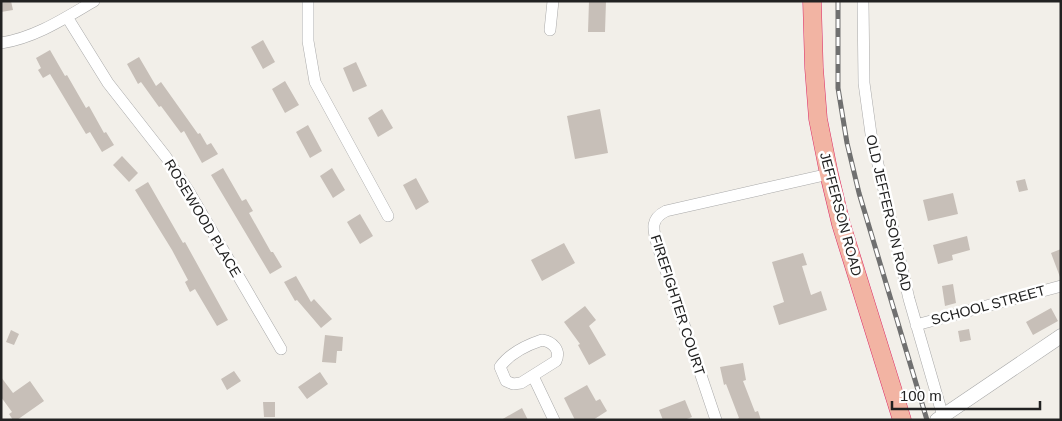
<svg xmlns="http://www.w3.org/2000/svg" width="1062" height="421" viewBox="0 0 1062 421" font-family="Helvetica,sans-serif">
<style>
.building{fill:#c7bfb8}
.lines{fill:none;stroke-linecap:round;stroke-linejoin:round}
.minor-casing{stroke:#a9a9a9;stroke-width:12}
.tertiary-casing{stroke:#a9a9a9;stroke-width:15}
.trunk-casing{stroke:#dc2a67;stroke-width:19}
.minor{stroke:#fff;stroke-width:11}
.tertiary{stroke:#fff;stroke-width:14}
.trunk{stroke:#f2b4a3;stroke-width:18}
.rail-casing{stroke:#707070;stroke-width:5}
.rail{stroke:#fff;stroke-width:3;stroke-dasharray:9;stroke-linecap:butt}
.labels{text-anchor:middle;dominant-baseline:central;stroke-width:5;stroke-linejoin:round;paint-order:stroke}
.street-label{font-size:14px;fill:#222;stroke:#fff}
</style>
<rect width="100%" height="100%" fill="#f2efe9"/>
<!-- building -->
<path class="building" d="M1,1H11L13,10L1,12Z
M589,1H606L605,32H588Z
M263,40L275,62L263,69L251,47Z
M50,50L65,76L67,75L86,108L89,106L104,133L106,132L114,145L102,152L90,132L86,134L50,74L43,78L38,70L41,68L36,58Z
M139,57L156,86L161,82L198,134L200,133L207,145L211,143L218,154L202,163L184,131L181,133L161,106L159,107L141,82L138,84L127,64Z
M356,62L367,86L353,92L343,68Z
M285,81L299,105L285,113L272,89Z
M382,109L393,128L378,137L368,118Z
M600,109L608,153L575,159L567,116Z
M308,125L322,151L310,158L296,132Z
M122,156L138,173L129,182L113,165Z
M223,168L242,201L246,199L253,211L249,213L271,252H273L282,267L270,274L211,175Z
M332,168L345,190L333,198L320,176Z
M416,178L429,202L416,210L403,185Z
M1025,179L1028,190L1019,192L1016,181Z
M148,182L183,243L185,242L228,320L217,326L195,289L190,292L185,282L188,280L172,250L135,190Z
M953,193L958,214L928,221L923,200Z
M360,214L373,236L360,244L347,222Z
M967,236L970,250L952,255L953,260L938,264L933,245Z
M564,243L575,263L542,281L531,260Z
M1061,249V276L1060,277L1051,253Z
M803,253L807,265L802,266L811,295L821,291L827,310L779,325L773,306L784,302L772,262Z
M296,276L311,302L314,299L332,319L321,328L297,300L295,301L284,282Z
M953,284L956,303L945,306L942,286Z
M585,306L596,320L589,326L606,355L589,365L578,345L580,344L564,322Z
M1051,308L1058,321L1033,335L1026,322Z
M969,329L971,340L960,342L958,331Z
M11,330L19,334L14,345L6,342Z
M325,335L343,337L342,351H337L336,363L322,362Z
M743,363L746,380L743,381L755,412L758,411L761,420H736L739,418L726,384L724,385L720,367Z
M234,371L241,381L227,390L221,379Z
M320,372L328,384L307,399L298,387Z
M1,377L13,393L30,381L44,401L17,420H13L9,414L12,412L1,397Z
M587,385L596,401L600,399L607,411L593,420H575L564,398Z
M685,400L692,417L684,420H663L659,410Z
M263,402H275V417H264Z
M522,408L528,420H501Z"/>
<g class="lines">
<defs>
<path id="minor" d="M308,1V41L315,82L388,216
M863,1L864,83L871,134L909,299L944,420
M67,17L108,83L166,157L188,190L281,349
M550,30L553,1
M1,43C35,38 65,18 94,1
M916,325L1061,286
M542,340C553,342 561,350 556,361L521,383L513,384L506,381L500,367C509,354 527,345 542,340Z
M533,376L554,420
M716,420L657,244C653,229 650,219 666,211L829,174"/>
<path id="tertiary" d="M937,420L1061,336"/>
<path id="trunk" d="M812,1L814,68L818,119L829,174L841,224L902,420"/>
</defs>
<!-- minor casing -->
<use href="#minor" class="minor-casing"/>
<!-- tertiary casing -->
<use href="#tertiary" class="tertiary-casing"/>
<!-- trunk casing -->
<use href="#trunk" class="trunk-casing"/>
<!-- minor -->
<use href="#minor" class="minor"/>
<!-- tertiary -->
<use href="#tertiary" class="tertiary"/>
<!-- trunk -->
<use href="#trunk" class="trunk"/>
<defs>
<path id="rail" d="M838,1V88L847,143L859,193L927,420"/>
</defs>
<!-- rail casing -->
<use href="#rail" class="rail-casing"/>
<!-- rail -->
<use href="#rail" class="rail"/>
</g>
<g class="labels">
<!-- street labels -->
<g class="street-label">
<text transform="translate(889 213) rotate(77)">OLD JEFFERSON ROAD</text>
<text transform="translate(841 214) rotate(75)">JEFFERSON ROAD</text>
<text transform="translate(203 218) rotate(59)">ROSEWOOD PLACE</text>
<text transform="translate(678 305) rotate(72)">FIREFIGHTER COURT</text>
<text transform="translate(988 305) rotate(-15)">SCHOOL STREET</text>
</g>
</g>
<!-- border -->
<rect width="1062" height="421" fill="none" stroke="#222222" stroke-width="5"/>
<!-- scale -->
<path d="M892 401v8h148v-8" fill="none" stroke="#222222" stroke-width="2.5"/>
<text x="900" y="401" font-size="15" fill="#222222" stroke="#ffffff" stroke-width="4" paint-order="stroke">100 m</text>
</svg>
